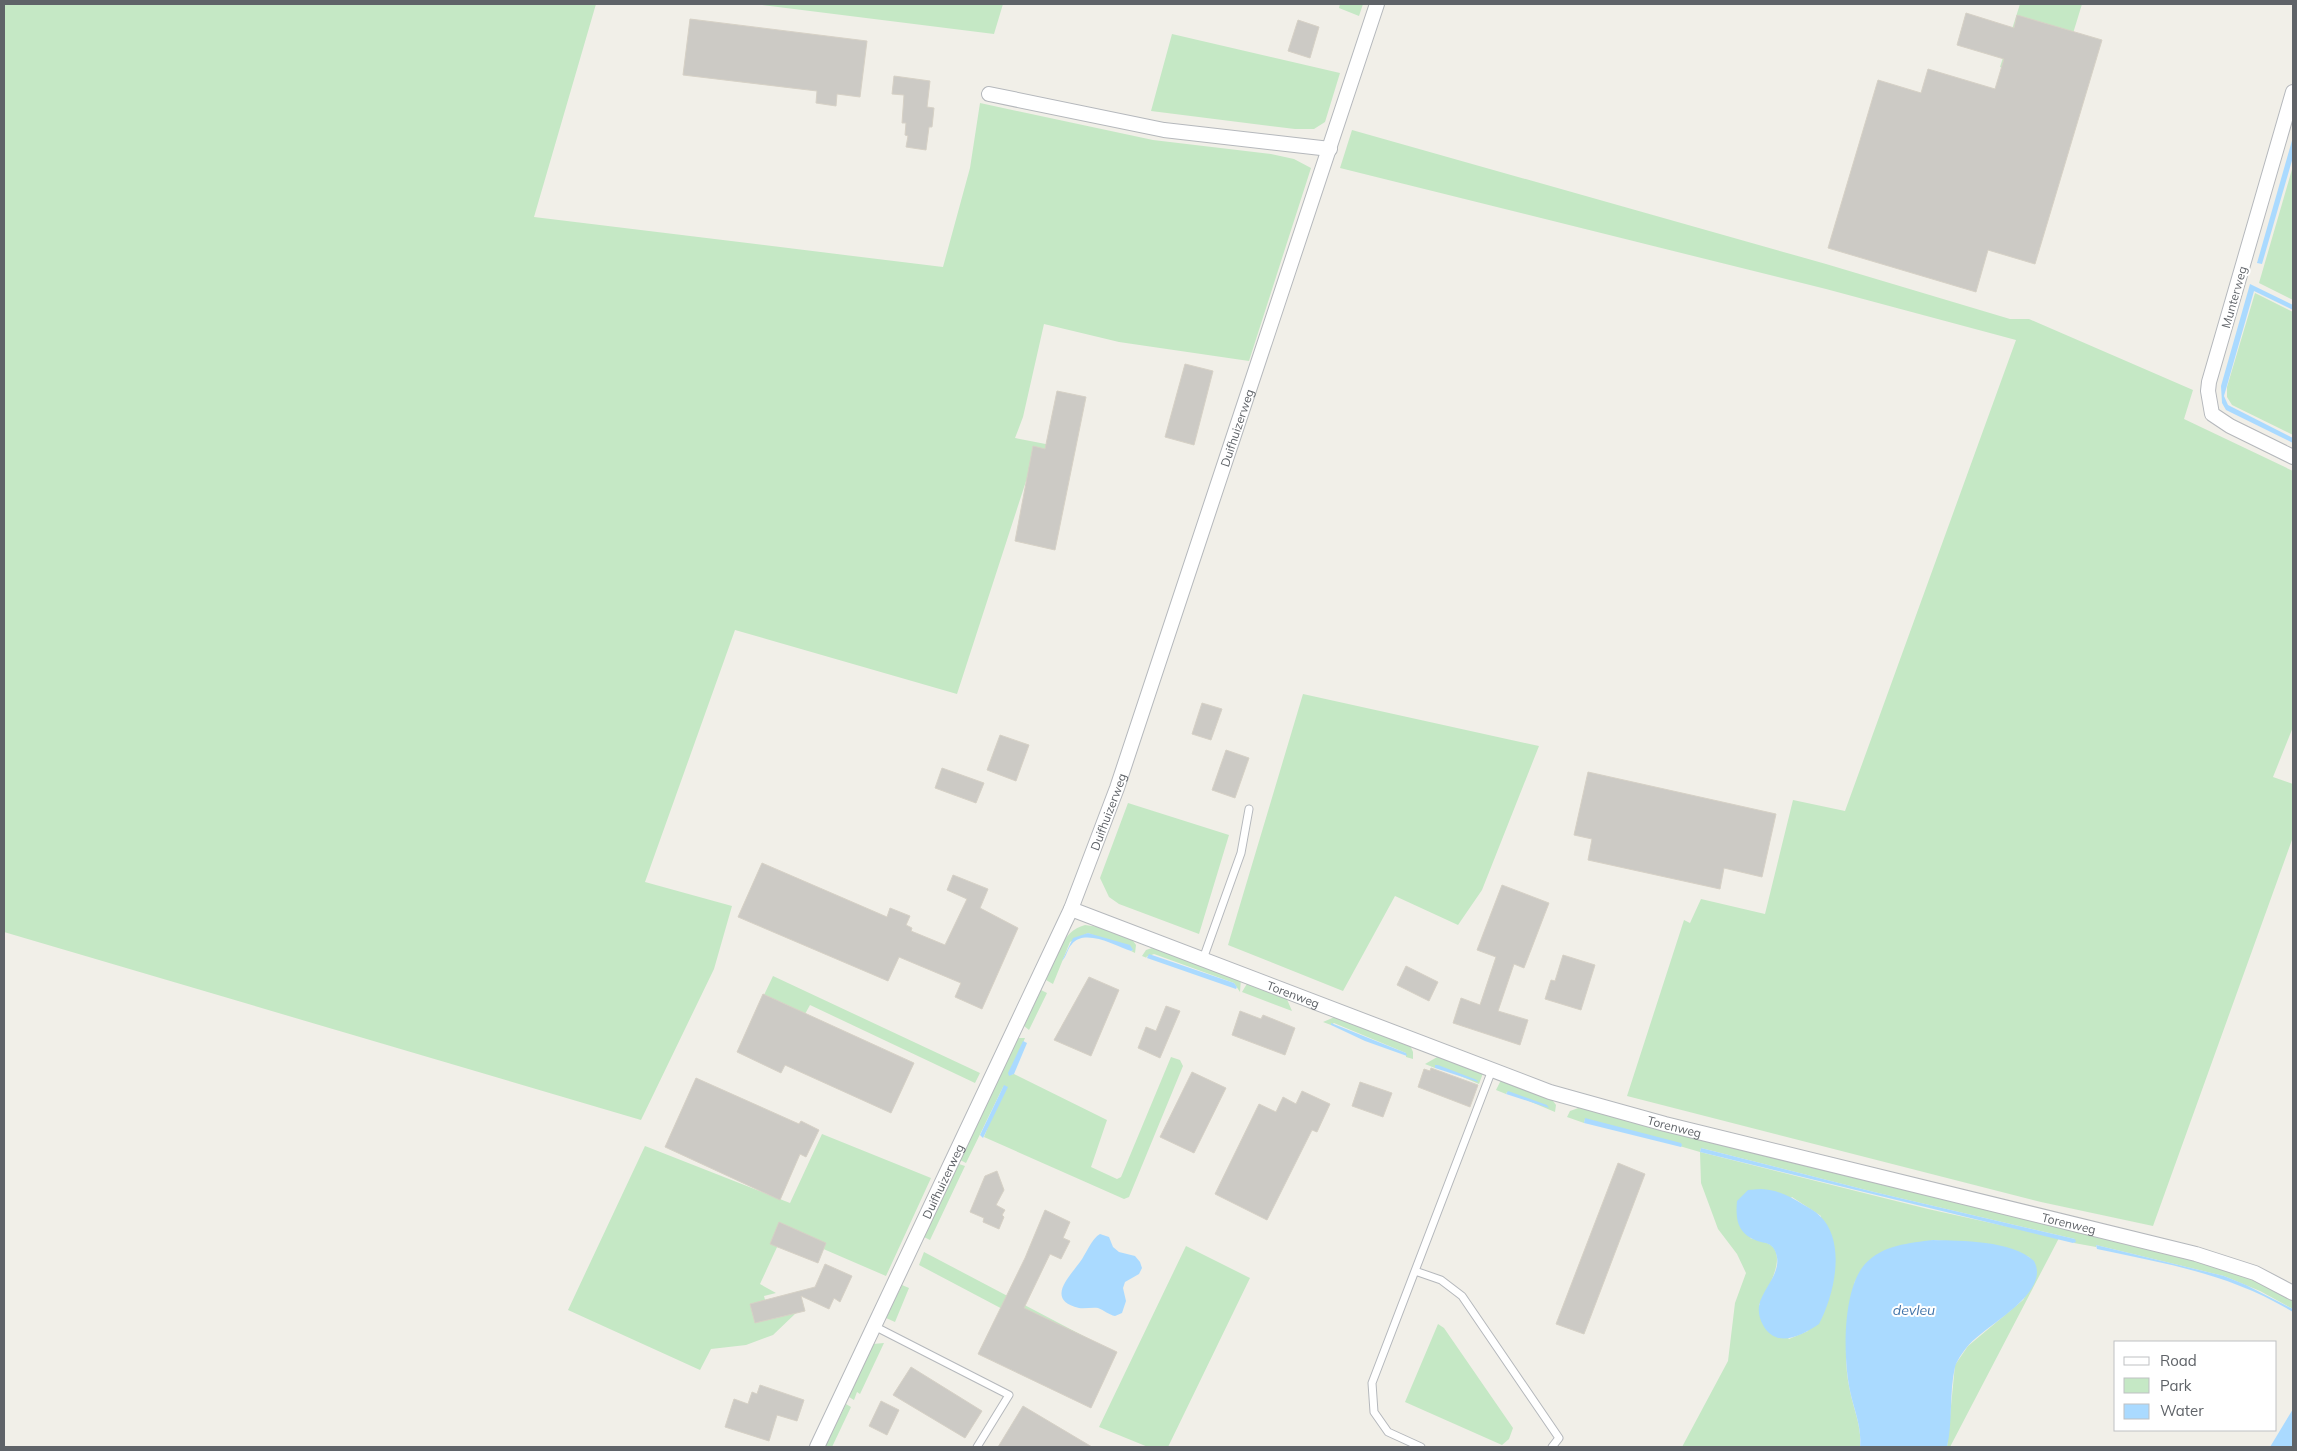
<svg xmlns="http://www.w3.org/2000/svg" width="2297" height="1451" viewBox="0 0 2297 1451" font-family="Mulish,sans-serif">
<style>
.green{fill:#c5e8c5;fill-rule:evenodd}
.water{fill:#aadaff}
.building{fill:#cccac5;stroke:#d6d1c6}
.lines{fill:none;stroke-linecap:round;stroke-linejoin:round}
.lane-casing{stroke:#b5b8bc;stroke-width:9}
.street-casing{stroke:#b5b8bc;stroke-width:16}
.lane{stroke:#fff;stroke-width:7}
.street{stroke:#fff;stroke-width:14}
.labels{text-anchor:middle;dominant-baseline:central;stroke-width:4;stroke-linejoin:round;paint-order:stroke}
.street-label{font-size:12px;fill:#5f6368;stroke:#fff}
.water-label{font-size:14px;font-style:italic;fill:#4174aa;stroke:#fff}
</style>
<rect width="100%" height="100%" fill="#f1efe8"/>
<!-- green -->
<path class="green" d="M4,4H596L534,217L943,267L970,168L980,103L1153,140L1271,154L1294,159L1311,168L1249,361L1119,342L1044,324L1023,417L1015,438L1061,447L1028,475L957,694L735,630L645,882L732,906L714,969L641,1120L4,932Z
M755,4H1003L994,34Z
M1340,4H1363L1359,16L1339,8Z
M2020,4H2082L2056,89L2000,67Z
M1172,34L1340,73L1325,122L1314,129H1295L1151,111Z
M1352,130L1826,264L2010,319H2029L2193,390L2184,419L2293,471V727L2273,777L2293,784V837L2153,1226L2041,1202L1627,1096L1684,920L1690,923L1701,899L1765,914L1793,800L1845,811L2016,340L1826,289L1340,168Z
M2293,166V300L2259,283Z
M2255,293L2293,312V435L2232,405L2227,397V387Z
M1303,694L1539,746L1482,890L1458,925L1395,896L1343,991L1228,945Z
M1128,803L1229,835L1199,934L1119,904L1109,897L1100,878Z
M1085,925L1099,927L1131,938L1136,945L1135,953L1131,951L1133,950L1088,933L1070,942L1053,984L1046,980C1055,960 1061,931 1085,925Z
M1152,948H1159L1241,979L1240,992L1234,983L1154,954L1146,957L1147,958L1142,956L1146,950Z
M773,976L980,1073L975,1083L810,1005L805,1014L764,995Z
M1248,982L1286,997L1292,1011L1242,992Z
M1041,990L1047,993L1029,1030L1024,1026Z
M1337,1016L1410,1045L1413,1052V1059L1406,1057V1053L1334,1023L1331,1025L1323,1022Z
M1018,1038H1025L1009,1075L1014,1074L1107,1120L1091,1167L1117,1179L1121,1177L1171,1057L1180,1060L1183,1066L1129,1197L1124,1199L984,1137L1004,1085L966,1163L960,1160Z
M1439,1056L1483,1073L1479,1084L1435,1065V1068L1425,1064Z
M1501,1080L1550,1097L1556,1105L1555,1112L1507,1092L1506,1094L1496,1090Z
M1581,1107L2215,1264L2250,1277L2293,1299V1309L2260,1291L2224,1276L2096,1245V1247L2074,1243L2075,1239L1874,1192L1701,1148L1700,1152L1928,1209L2059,1238L1950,1447H1947L1955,1365L1968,1346L2023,1300L2034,1281L2036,1267L2029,1257L1998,1246L1933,1240L1855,1281C1847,1316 1842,1355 1850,1391C1854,1411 1862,1427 1860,1447H1682L1728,1361L1735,1303L1746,1273L1737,1254L1718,1229L1701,1183L1700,1152L1587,1119H1585L1584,1123L1567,1117L1570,1111ZM1792,1197L1821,1216L1808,1331L1789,1339L1759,1305C1766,1292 1789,1255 1769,1244C1764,1241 1755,1240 1750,1238Z
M822,1134L931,1178L886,1276L784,1232L760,1284L776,1293L764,1296L770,1319L796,1313L773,1335L746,1345L711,1349L700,1370L568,1310L645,1146L790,1203Z
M959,1164L965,1166L930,1240L924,1237Z
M1186,1246L1250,1278L1168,1447H1148L1099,1427Z
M924,1252L1112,1351L1107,1364L919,1265Z
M902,1285L909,1288L895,1322L886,1318Z
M1438,1324L1444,1328L1513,1428L1509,1439L1502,1445L1405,1402Z
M884,1343L860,1394L857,1392L854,1400L849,1397L873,1344Z
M846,1404L851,1407L832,1447H825Z"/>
<!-- water -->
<path class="water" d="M2293,137V157L2262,264L2257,263Z
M2250,284L2293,305V310L2254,291L2224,396L2228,405L2293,438V443L2226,410L2222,403L2221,386Z
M1088,933L1130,945L1133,950L1131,951C1116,946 1085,928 1072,944C1067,949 1067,956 1062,961L1073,938Z
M1149,954L1234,983L1237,987L1236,989L1147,958Z
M1331,1023L1406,1053L1407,1056L1365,1041L1331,1025Z
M1023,1041L1027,1043L1014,1074L1009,1076L1008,1073Z
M1435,1065H1438L1477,1080L1478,1082L1435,1068Z
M1004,1085L1008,1087L983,1138L980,1135Z
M1508,1091L1547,1105L1549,1108L1506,1094Z
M1585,1118L1681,1143L1682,1145L1681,1147L1584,1123Z
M1701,1148L1874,1192L2075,1239L2076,1242L2073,1243L1700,1152Z
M1761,1189C1778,1190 1790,1196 1804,1205C1809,1208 1815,1211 1820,1216C1847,1242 1834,1296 1819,1324C1801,1336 1776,1349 1763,1325C1760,1319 1758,1313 1759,1306C1762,1288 1786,1270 1774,1249C1771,1244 1766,1243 1761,1242C1739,1236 1735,1222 1737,1201L1748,1190Z
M1100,1234L1109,1237L1113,1247L1119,1252L1135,1256L1140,1262L1142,1268L1139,1274L1125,1282L1123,1288L1126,1301L1122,1313L1115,1316C1109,1315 1104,1310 1098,1308C1092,1307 1085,1309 1079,1308C1045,1300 1069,1277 1080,1262C1086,1254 1092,1238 1100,1234Z
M1933,1240C1962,1241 2011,1240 2034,1261C2052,1294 1983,1326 1967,1347C1963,1352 1957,1360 1955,1367C1949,1393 1953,1421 1947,1447H1860C1862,1427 1854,1410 1850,1391C1843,1358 1842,1290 1865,1264C1882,1245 1910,1243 1933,1240Z
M2096,1245L2224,1276L2246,1285L2293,1309V1312C2230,1274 2168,1264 2097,1249Z
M2293,1409V1447H2270Z"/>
<!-- building -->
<path class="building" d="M1966,13L2014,28L2017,15L2102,40L2035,264L1988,250L1976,292L1828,248L1878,80L1921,93L1928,69L1995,89L2004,59L1957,45Z
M690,19L867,41L860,97L837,94L836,106L816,103L817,91L683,75Z
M1298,20L1319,27L1310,58L1288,51Z
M894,76L930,81L927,107L934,108L932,127H929L926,150L906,147L908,136L905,135L906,123H902L904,95L892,94Z
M1185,364L1213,371L1194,445L1165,437Z
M1057,391L1086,397L1055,550L1015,541L1033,446L1045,449Z
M1202,703L1222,709L1211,740L1192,734Z
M1000,735L1029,745L1016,781L987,770Z
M1226,750L1249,758L1235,798L1212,790Z
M942,768L984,783L976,803L935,788Z
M1588,772L1776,814L1762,877L1724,868L1720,889L1588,860L1592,839L1574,835Z
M762,863L887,917L890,908L910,916L906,925L912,928L911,931L945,945L967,899L947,890L953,875L988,889L980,908L1018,928L982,1009L955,997L961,983L899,957L888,981L738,917Z
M1502,885L1549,903L1524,968L1514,964L1498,1011L1528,1020L1520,1045L1453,1023L1461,998L1480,1005L1496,957L1477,950Z
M1563,955L1595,965L1581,1010L1545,999L1551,980L1555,981Z
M1406,966L1438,982L1429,1001L1397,985Z
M1089,977L1119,990L1091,1056L1054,1040Z
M763,994L914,1063L891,1113L785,1065L781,1073L737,1052Z
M1166,1006L1180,1011L1160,1058L1138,1048L1146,1027L1156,1031Z
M1240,1011L1261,1019L1263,1015L1295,1028L1285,1055L1232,1035Z
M1431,1068L1478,1085L1470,1107L1418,1087L1424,1069L1430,1071Z
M1192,1072L1226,1088L1194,1153L1160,1137Z
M696,1078L799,1124L801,1121L819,1130L806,1157L800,1154L780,1200L665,1147Z
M1360,1082L1392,1093L1383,1117L1352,1106Z
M1302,1091L1330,1104L1317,1132L1312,1130L1267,1220L1215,1194L1259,1104L1276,1112L1283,1097L1296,1104Z
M1618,1163L1645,1174L1584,1334L1556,1324Z
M997,1171L1004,1190L996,1205L1005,1210L1002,1215L1004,1217L999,1229L983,1222L984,1218L970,1212L985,1176Z
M1045,1210L1070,1222L1063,1238L1070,1241L1061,1259L1050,1254L1024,1308L1117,1352L1091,1408L978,1354L1025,1258Z
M779,1222L826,1243L818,1263L770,1244Z
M825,1264L852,1276L840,1302L834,1298L829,1309L801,1296L805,1311L755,1323L750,1304L815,1287Z
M911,1367L982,1411L965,1438L893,1395Z
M760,1385L804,1400L797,1421L777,1415L769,1441L725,1427L734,1399L748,1404L752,1392L757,1394Z
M881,1401L899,1410L887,1435L869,1426Z
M1023,1406L1092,1447H998Z"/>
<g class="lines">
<defs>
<path id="lane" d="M1203,959L1241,853L1249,809
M1415,1271L1441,1280L1462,1296L1559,1438L1552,1447
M874,1326L1009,1395L977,1447
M1421,1447L1388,1432L1374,1412L1372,1383L1492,1070"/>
<g id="street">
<path d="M2293,92L2209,382L2208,391L2212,414L2230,426L2293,457"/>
<path d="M989,94L1164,130L1330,149"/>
<path id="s1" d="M1071,909L1550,1092L1665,1124L2196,1254L2255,1273L2293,1293"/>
<path id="s2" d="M817,1447L1071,909L1117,788L1377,4"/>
</g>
</defs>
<!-- lane casing -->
<use href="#lane" class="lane-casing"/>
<!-- street casing -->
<use href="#street" class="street-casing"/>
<!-- lane -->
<use href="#lane" class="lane"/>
<!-- street -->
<use href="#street" class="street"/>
</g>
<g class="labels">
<!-- street labels -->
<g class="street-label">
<text transform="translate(2234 297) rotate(-74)">Munterweg</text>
<text stroke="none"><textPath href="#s2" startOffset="1104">Duifhuizerweg</textPath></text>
<text stroke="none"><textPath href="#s2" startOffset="699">Duifhuizerweg</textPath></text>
<text stroke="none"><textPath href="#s1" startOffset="238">Torenweg</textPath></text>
<text stroke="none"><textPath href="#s1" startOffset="642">Torenweg</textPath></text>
<text stroke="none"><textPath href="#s2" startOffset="294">Duifhuizerweg</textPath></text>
<text stroke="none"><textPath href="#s1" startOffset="1048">Torenweg</textPath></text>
</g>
<!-- water labels -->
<g class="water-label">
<text x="1914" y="1310">devleu</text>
</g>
</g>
<!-- border -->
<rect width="2297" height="1451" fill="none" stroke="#5f6368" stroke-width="10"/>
<!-- legend -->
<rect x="2114" y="1341" width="162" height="90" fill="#ffffff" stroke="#bfc1c3"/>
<rect x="2124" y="1357" width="25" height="8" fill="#ffffff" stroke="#bfc1c3"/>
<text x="2160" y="1366" font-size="15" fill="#5f6368">Road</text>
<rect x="2124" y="1378" width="25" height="15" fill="#c5e8c5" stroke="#bfc1c3"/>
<text x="2160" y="1391" font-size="15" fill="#5f6368">Park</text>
<rect x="2124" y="1404" width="25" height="15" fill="#aadaff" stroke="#bfc1c3"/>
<text x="2160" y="1416" font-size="15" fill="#5f6368">Water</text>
</svg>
